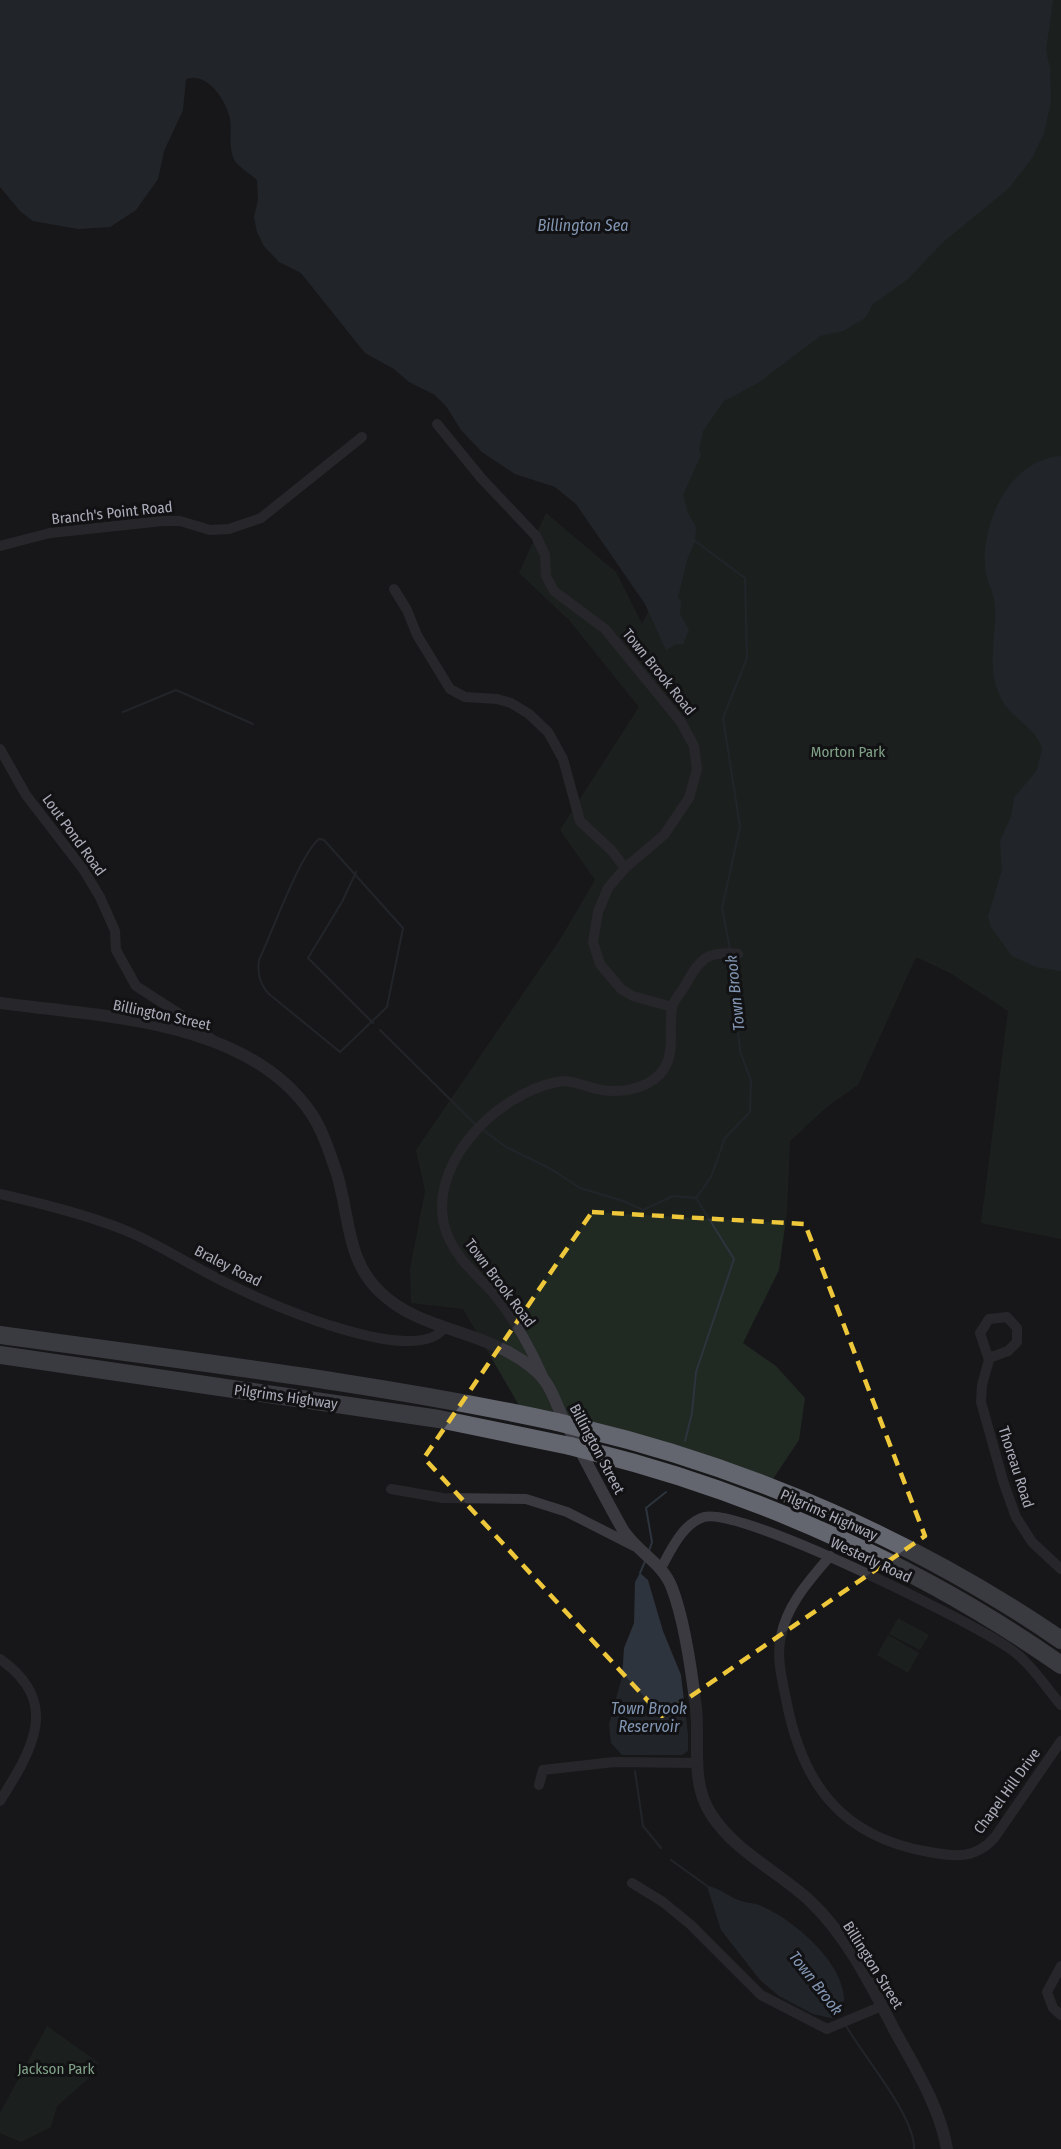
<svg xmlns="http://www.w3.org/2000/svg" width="1061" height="2149" viewBox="0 0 1061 2149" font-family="'Fira Sans Condensed',sans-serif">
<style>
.green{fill:#212923}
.water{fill:#2d343d}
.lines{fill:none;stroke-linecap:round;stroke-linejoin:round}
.stream{stroke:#2d343d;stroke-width:2}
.minor{stroke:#3a3a40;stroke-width:10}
.tertiary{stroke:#3a3a40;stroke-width:12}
.motorway{stroke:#64666f;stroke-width:18}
.motorway-bridge{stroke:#64666f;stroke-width:18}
.marked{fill:none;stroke:#eec83a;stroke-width:4.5;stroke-dasharray:12 8;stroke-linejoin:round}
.labels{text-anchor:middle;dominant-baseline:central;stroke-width:6;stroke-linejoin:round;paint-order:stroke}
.street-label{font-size:15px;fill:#aaacb9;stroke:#121214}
.park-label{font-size:15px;fill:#81a388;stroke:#121214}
.water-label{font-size:16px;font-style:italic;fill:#8296b3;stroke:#121214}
</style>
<rect width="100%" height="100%" fill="#171719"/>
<!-- green -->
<path class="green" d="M1032,0H1061V1239L981,1223L1008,1011L950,973L916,957L858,1085L828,1106L790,1141L787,1212L779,1270L743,1343L776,1366L805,1398L799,1440L769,1485L528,1421L463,1309L411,1303L410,1269L425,1191L416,1150L559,941L595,880L560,830L639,707L569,620L519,573L546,513L616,572L642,624L662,584L670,540L702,425L734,391Z
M898,1618L929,1635L920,1650L889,1634Z
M888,1635L919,1653L908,1673L877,1655Z
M47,2026L99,2063L87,2080L57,2106L51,2127L21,2142L0,2133V2113Z"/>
<!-- water -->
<path class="water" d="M0,0H1053L1046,51L1050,68L1051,102L1044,133L1032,158L1009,188L942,243L908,279L873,304L865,318L843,331L820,336L758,383L724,401L703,431L699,450L701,455L683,495L688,513L696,527L695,541L688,557L678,597L681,601L680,614L689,630L683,644H676L666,650L645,604L576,504L555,487L515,474L482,452L461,430L446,406L435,395L409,382L394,369L365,353L301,273L279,262L264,246L257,232L254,217L258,200L257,180C250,173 236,166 233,157C228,142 233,127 229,115C224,97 206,72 186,79L183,110L164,151L158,179L136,210L110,227L78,229L33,221L20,211L0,187Z
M1061,456V971L1036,967L1012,956L991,927L988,917L1002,869L1000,841L1011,817L1014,798L1037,770L1042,749C1037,728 1012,719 1002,700C985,669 997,638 995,605C994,592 986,580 985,566C982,520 1011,459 1061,456Z
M640,1573L648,1580L663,1631L681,1675L688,1735V1751L682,1755H622L611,1743L609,1724L622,1677L624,1648L634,1623L635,1582Z
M707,1886C721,1888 728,1897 741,1901C747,1903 753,1903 759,1905C791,1918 842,1960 844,1998C844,2005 838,2013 835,2019L813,2014L779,1996L760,1980L721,1930Z"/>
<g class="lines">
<!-- stream -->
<path class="stream" d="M695,541L745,578L747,658L723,718L740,827L722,908L730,949
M123,712L176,690L253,724
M319,839L324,840L403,928L387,1007L340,1052L269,994C260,985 257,973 259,960C272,933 300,854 319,839Z
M356,872L342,902L308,958L373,1023
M380,1030L476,1125
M483,1130L506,1147L551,1169L580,1188L623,1201L643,1210L673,1196L696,1198
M685,1441L692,1413L696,1372L734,1259L696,1198L711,1177L725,1138L750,1112L751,1081L740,1051L730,957
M649,1551L652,1542L646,1508L666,1492
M640,1573L646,1559
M635,1771L643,1826L661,1848
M671,1860L710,1888
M845,2024C862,2055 915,2115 914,2149"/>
<!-- minor -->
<path class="minor" d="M437,424L482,479L536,536L545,555L546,576L554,591L605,629L681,722L694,746L697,769L689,798L664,835L625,868L608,888L598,912L593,942L600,964L621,989L633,996L672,1007
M0,546L50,533L163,521H180L210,530L229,529L261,518L362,437
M394,589L407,610L417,635L450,689L465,697L497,699L511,703L529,714L548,732L563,759L580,821L612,851L625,868
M0,749L26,795L83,869L100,897L115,931L116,950L136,986L189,1020L214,1041
M0,1194C40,1203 99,1218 136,1235C170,1251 202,1272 237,1288C272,1305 416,1368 444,1328
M989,1358L1008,1351L1017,1342V1328L1007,1317L989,1319L980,1333L989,1360L982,1385L981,1402L1004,1484L1016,1517L1032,1542L1061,1569
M543,1376C530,1347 514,1318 494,1294C476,1274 457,1259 447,1234C422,1168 496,1094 557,1082C571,1079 583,1086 597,1089C617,1094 645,1090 660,1074C677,1055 668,1030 672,1008C673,1001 679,995 683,989C699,962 703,950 738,954
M391,1489L443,1498L526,1499L567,1512L634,1546
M830,1556C810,1580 787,1604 781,1636C776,1657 782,1679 786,1699C802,1784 841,1837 929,1852C956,1857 976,1859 995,1837L1061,1741
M661,1568C671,1550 683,1523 704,1517C742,1507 970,1621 1009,1648C1030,1662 1045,1686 1061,1705
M0,1659C62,1702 32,1750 0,1801
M539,1785L543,1770L614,1762L697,1763
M632,1883L663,1902L691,1925L761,1995L827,2029L882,2006
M1061,1966L1047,1992L1053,2008L1061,2015"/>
<!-- tertiary -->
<path class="tertiary" d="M0,1003C102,1017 247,1019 311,1113C323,1131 329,1151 336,1171C350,1213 345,1259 380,1292C416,1327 468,1329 510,1353C523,1360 537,1370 545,1381C553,1392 557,1406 563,1418C583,1455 602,1493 623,1530C637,1552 663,1563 672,1588C684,1619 692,1674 696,1708C700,1744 690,1782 711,1814C734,1851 779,1872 810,1901C848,1937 872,1987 896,2033C916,2069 940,2108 947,2149"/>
<!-- motorway -->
<path class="motorway" d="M0,1335C186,1361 374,1382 557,1422
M0,1355L439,1419L570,1446
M581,1428C750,1468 918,1542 1061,1640
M593,1452C755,1492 925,1569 1061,1665"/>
<!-- motorway-bridge -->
<path class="motorway-bridge" d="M557,1422L581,1428
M570,1446L593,1452"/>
</g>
<!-- marked area -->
<path d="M0 0H1061V2149H0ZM592,1212L805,1224L925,1536L662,1716L424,1458Z" fill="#171719" fill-opacity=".55" fill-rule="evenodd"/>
<path class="marked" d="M592,1212L805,1224L925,1536L662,1716L424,1458Z"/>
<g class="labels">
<!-- street labels -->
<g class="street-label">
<text transform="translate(112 513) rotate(-6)">Branch's Point Road</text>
<text transform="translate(659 672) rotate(51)">Town Brook Road</text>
<text transform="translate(74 835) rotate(54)">Lout Pond Road</text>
<text transform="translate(162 1015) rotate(12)">Billington Street</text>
<text transform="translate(228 1266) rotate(27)">Braley Road</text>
<text transform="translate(500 1283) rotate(53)">Town Brook Road</text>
<text transform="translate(286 1397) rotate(8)">Pilgrims Highway</text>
<text transform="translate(597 1449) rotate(62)">Billington Street</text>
<text transform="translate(1016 1467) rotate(72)">Thoreau Road</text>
<text transform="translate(829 1515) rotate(24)">Pilgrims Highway</text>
<text transform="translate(871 1560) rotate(25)">Westerly Road</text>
<text transform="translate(1007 1791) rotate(-54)">Chapel Hill Drive</text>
<text transform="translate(873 1965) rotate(58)">Billington Street</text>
</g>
<!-- park labels -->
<g class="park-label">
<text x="848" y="752">Morton Park</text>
<text x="56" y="2069">Jackson Park</text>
</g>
<!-- water labels -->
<g class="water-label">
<text x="583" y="225">Billington Sea</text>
<text transform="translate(735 993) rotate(-96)">Town Brook</text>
<text x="649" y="1708">Town Brook<tspan x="649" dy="18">Reservoir</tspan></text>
<text transform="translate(816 1983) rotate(52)">Town Brook</text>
</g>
</g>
</svg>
